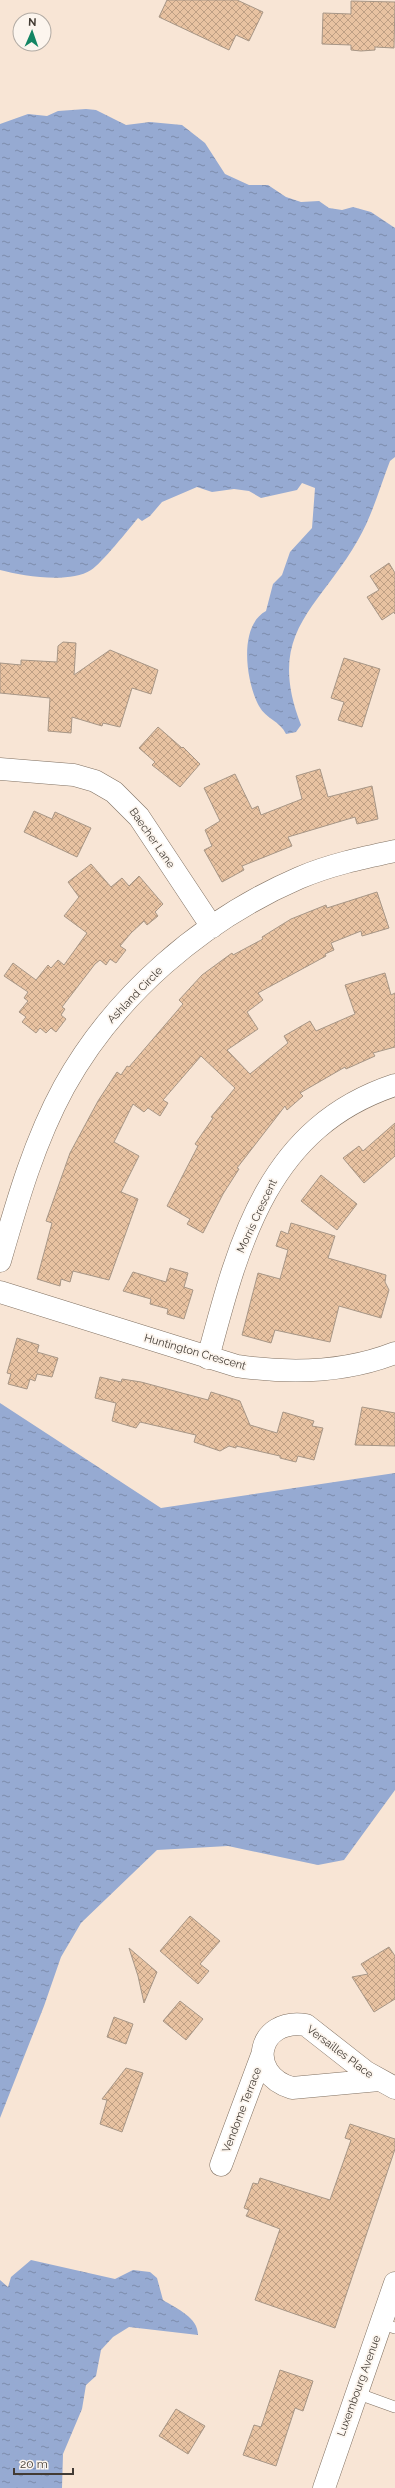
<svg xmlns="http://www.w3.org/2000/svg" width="395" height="2488" viewBox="0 0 395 2488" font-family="Raleway,sans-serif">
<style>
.water{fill:url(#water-ripples)}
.building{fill:url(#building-cross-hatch);stroke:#a79686}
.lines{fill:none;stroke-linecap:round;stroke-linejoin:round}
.service-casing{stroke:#817162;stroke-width:12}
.minor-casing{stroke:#817162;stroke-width:23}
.service{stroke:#fff;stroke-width:11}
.minor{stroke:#fff;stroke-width:22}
.labels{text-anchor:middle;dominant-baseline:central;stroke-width:3.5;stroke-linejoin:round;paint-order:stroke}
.street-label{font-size:11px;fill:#423b34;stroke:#fcf5ee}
</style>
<defs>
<pattern id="water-ripples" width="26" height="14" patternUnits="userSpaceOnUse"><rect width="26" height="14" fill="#96aad2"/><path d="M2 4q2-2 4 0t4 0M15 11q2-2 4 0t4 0" fill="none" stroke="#7c8cab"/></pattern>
<pattern id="building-cross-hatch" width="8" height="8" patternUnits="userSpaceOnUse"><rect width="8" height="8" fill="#e8c2a1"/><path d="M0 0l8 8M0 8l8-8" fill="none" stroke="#be9f84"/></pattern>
</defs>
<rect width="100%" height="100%" fill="#f8e5d5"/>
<!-- water -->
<path class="water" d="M86,109L96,110L126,125L150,122L182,125L205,143L225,174L249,185H268L286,197L301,202L319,201L329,208L342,210L353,207L371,212L395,228V457L390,461C380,487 372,516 358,540C318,610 265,632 301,725L296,732L286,734C280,721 266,719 259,706C246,682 238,626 266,611L273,584L282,575L290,552L312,528L315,488L302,483L297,490L261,498L249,491L234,489L212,492L197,487L162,502L150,516L142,521L138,518C128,530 102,563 91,570C69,584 23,576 0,570V124L28,114L47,116L58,111Z
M0,1403L161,1508L395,1473V1790L344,1860L318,1865L228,1846L157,1850L81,1923L61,1957L44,2006L0,2118Z
M31,2260L115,2279L133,2270L150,2272L157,2278L163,2300C177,2309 198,2317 198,2335L129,2327L113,2337L101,2350L96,2376L86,2385L82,2409L63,2454L62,2488H0V2280L8,2287L11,2277Z"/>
<!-- building -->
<path class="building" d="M167,0H237L263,12L249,41L236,35L229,50L159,17Z
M351,1L395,2L394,48L375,47V50L361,51L351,50V45L322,44L323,13L351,14Z
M389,563L395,573V614L394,612L382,620L367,597L379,590L370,576Z
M63,642L76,643L74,675L110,650L158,670L151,694L132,688L120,727L103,723L102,726L72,717L71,733L48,731L50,698L0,693V663L21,665V660L57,662L58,646Z
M344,658L380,669L362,727L338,720L344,702L331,698Z
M158,727L182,748L183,747L200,764L180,787L152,765L155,762L139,748Z
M320,769L328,797L372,786L378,819L357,824L355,817L288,837L292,846L242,866L244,870L222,882L204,850L212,846L205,830L220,821L204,788L235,774L252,809L258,806L261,815L302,799L296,776Z
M34,811L52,819L55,812L91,828L77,857L24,832Z
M91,864L111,887L122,878L129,886L139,876L163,904L155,912L158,916L147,925L144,921L131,933L120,946L126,950L116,963L110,959L106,965L100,960L95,964L62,1007L65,1009L61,1015L66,1019L56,1032L51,1028L46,1033L40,1028L36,1033L22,1022L26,1017L19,1012L28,1001L24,998L28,992L4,976L13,963L36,980L48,965L51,968L58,960L64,965L87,933L64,916L79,897L68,882Z
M377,892L389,928L362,936L361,931L331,943L334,950L325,954L326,956L258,993L263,1000L247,1012L258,1029L227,1050L250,1074L288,1043L284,1036L310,1021L316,1031L355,1014L345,985L385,973L391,995L395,993V1047L373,1053L375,1056L346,1069L345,1067L300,1093L303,1096L287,1110L285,1106L237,1168L239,1169L223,1194L203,1233L187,1224L190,1219L167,1206L198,1146L195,1144L213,1118L211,1117L235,1088L201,1056L163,1100L168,1103L160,1116L148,1108L144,1112L133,1104L114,1142L139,1156L121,1192L138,1199L109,1280L73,1271L70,1282L61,1279L60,1286L37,1279L52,1223L46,1221L70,1153L98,1101L117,1072L121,1075L127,1066L129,1067L183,1004L179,1000L202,975L232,953L233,955L263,939L262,937L291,919L326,905L327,908Z
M395,1123V1156L364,1183L343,1158L359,1146L363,1151Z
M321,1175L357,1204L337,1230L301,1201Z
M291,1223L335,1236L328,1258L386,1275L385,1282L389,1290L381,1318L339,1306L330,1342L275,1330L271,1343L242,1335L258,1273L280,1279L288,1250L276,1246L281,1231L288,1234Z
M170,1268L188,1273L184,1287L193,1290L184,1319L167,1314L168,1309L150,1304L151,1299L123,1291L133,1272L166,1282Z
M17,1338L39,1345L37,1352L58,1358L52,1377L37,1374L35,1381L30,1379L27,1389L8,1384L11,1374L7,1373Z
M100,1377L121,1382L122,1379L141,1382L208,1400L211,1392L240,1401L250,1425L277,1433L283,1412L314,1421L312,1426L323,1428L314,1460L298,1456L296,1462L280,1458V1456L236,1446V1448L229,1446L220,1451L194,1442L196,1435L140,1422L136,1428L112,1421L116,1403L95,1398Z
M362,1407L395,1413V1446L355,1445Z
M190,1916L220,1941L200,1964L209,1971L198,1984L160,1951Z
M389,1947L395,1956V1999L374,2012L352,1977L368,1974L361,1964Z
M129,1948L157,1972L144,2003L138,1976Z
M180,2001L203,2019L186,2040L163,2021Z
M114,2017L133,2024L126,2044L107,2037Z
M126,2068L143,2073L122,2132L100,2124L107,2100L102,2099Z
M350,2124L395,2139V2149L335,2328L255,2300L280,2229L246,2216L249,2210L244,2208L253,2183L258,2184L260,2178L330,2200L351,2140L345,2138Z
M280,2370L313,2381L303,2411L295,2408L276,2466L243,2455L254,2425L261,2427Z
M176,2409L205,2426L188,2454L159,2436Z"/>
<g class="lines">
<defs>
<path id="service" d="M382,2324L395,2328
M356,2393L395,2407"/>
<path id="minor" d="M0,769L74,775L95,781L114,792L139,817L212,927
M0,1261C17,1202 34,1142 64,1087C115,995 202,920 299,878C329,865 362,858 395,851
M0,1292L237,1366C291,1374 344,1373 395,1353
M208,1358C239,1241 268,1127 395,1085
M379,2080L292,2088C245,2074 258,2017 306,2025L366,2072L395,2088
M221,2165L262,2055
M324,2488L395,2283"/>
</defs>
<!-- service casing -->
<use href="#service" class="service-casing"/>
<!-- minor casing -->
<use href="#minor" class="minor-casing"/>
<!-- service -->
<use href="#service" class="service"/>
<!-- minor -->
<use href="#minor" class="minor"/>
</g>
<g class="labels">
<!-- street labels -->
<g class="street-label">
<text transform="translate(152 838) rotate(55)">Baecher Lane</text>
<text transform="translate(135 995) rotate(-46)">Ashland Circle</text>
<text transform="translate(257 1216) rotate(-65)">Morris Crescent</text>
<text transform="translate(195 1352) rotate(16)">Huntington Crescent</text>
<text transform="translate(340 2052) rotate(37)">Versailles Place</text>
<text transform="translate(242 2110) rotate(-69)">Vendome Terrace</text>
<text transform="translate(359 2386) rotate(-70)">Luxembourg Avenue</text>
</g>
</g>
<!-- north arrow -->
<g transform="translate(32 32) rotate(2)"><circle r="19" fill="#fcf5ee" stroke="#b2aba4"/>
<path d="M0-3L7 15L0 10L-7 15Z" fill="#138563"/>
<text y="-6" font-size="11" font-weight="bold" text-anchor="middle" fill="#423b34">N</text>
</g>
<!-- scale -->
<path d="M14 2468v6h59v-6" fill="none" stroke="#423b34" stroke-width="2"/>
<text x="20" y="2468" font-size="12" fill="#423b34" stroke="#fcf5ee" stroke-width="3" paint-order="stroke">20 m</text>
</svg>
